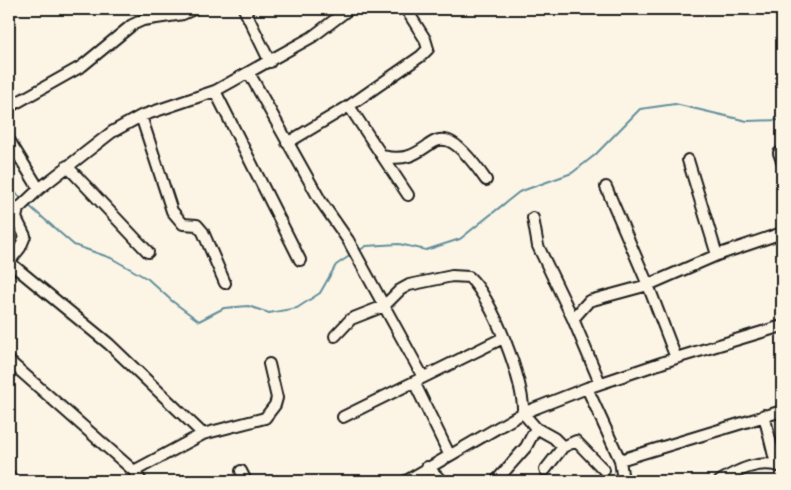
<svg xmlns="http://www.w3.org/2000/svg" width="791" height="490" viewBox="0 0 791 490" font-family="'Architects Daughter',sans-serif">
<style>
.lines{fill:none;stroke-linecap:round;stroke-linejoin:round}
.stream{stroke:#628f9c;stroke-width:2}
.minor-casing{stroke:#1c1c1c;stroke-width:14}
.minor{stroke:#fcf5e5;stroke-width:10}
</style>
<rect width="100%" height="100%" fill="#fcf5e5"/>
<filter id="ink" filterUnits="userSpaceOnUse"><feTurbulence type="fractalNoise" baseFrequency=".02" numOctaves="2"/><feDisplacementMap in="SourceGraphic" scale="10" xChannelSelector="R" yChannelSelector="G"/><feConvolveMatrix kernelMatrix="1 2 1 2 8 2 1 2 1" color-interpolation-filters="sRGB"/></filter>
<g filter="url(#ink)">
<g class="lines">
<!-- stream -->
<path class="stream" d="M9,187L22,199
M27,204L74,245L111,258L148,279L172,301L199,321L224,308L248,306L269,313L297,308L320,293L336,265L351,255
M357,252L366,246L399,244L426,250L460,239L519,192L572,173L595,155L640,109L675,104L747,121L782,120"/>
<defs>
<path id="minor" d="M244,9L270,62
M249,73L320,200L348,240L423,377
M215,91L300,260
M349,106L408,195
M9,107L82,66L132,25L143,20L183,14L194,9
M141,116L172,211L183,224L197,225L203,232L225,283
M9,140L39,189
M287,143L349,106L421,56L428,49L425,39L406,9
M779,153L782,161
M383,156C438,170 428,97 486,180
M688,160L717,255
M67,166L148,252
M606,187L648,285L676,358
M533,218L538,246L573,319L600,383
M9,262L20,248L25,236L16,218L18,209L39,189L112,132L141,116L215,91L312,37L349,9
M9,262L109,344L203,434
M573,319L589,301L648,285L717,255L782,233
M335,336L351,319L384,306L400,290L409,285L452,276L469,277C492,298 525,383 523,413L536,428L554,438L563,447L576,441L604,470
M9,361L134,471L141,481
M414,382L449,454
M587,388L676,358L782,326
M764,415L776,464
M343,417L503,338
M620,460L782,411
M427,467L442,481
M545,470L563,447
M134,471L203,434L265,418L275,405L277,398L269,364
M241,471L246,481
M9,476L14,481
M406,481L523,413L587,388L620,460L623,481
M496,481L526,447L536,428
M720,481C738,470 760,459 782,467"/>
</defs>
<!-- minor casing -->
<use href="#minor" class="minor-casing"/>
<!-- minor -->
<use href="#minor" class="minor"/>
</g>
</g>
<!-- margin -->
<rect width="791" height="490" fill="none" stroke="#fcf5e5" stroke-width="30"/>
<rect x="15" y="15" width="761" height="460" fill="none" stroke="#1c1c1c" stroke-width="2" filter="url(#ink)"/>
</svg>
